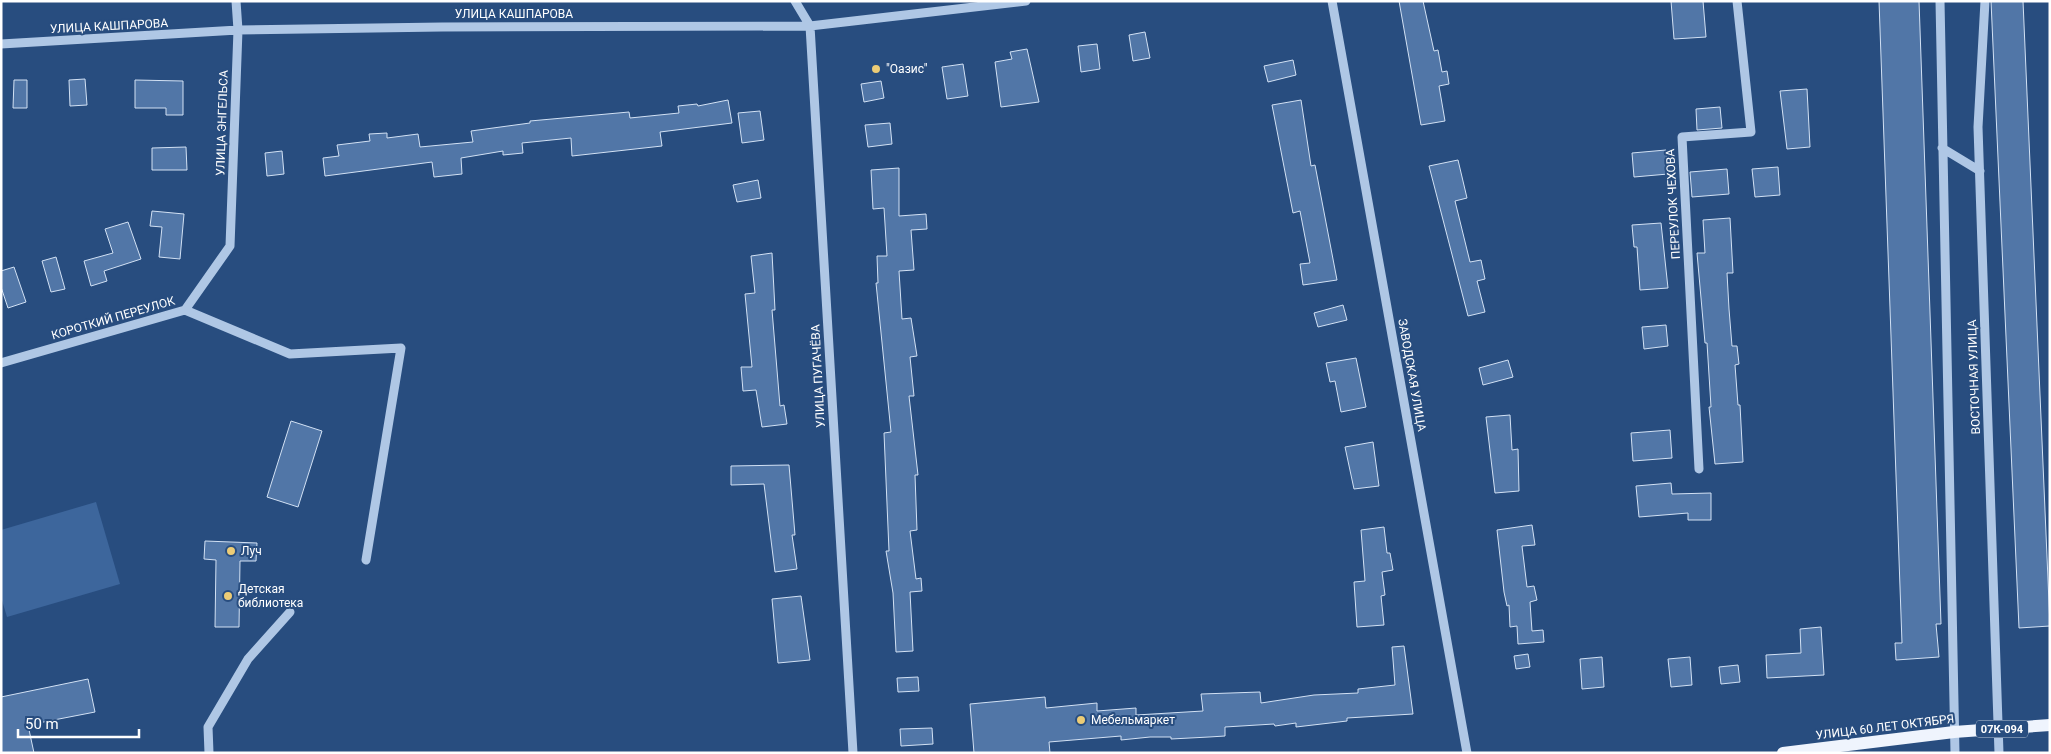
<svg xmlns="http://www.w3.org/2000/svg" width="2051" height="754" viewBox="0 0 2051 754" font-family="Roboto,sans-serif">
<style>
.green{fill:#3d669c}
.building{fill:#5176a7;stroke:#d2e1f4}
.lines{fill:none;stroke-linecap:round;stroke-linejoin:round}
.minor{stroke:#afc7e5;stroke-width:9}
.major{stroke:#eff4fd;stroke-width:12}
.poi-dot{fill:#eccc76;stroke:#284d7f;stroke-width:2}
.labels{text-anchor:middle;dominant-baseline:central;stroke-width:4;stroke-linejoin:round;paint-order:stroke}
.shield{fill:#284d7f;stroke:#becad9;stroke-width:1}
.shield-label{font-size:11px;font-weight:bold;fill:#fff}
.street-label{font-size:12px;fill:#fff;stroke:#284d7f}
.poi-label{font-size:12px;fill:#fff;stroke:#284d7f;text-anchor:start}
</style>
<rect width="100%" height="100%" fill="#284d7f"/>
<!-- green -->
<path class="green" d="M96,502L120,584L7,617L1,597V530Z"/>
<!-- building -->
<path class="building" d="M1399,1H1423L1434,51L1438,50L1442,72L1447,71L1449,84L1439,86L1445,121L1421,125Z
M1671,1H1703L1706,37L1674,39Z
M1879,1H1919L1941,624H1936L1939,657L1896,660L1895,643H1902Z
M1991,1H2023L2050,626L2019,628Z
M1145,32L1150,58L1133,61L1129,35Z
M1097,44L1100,69L1081,72L1078,46Z
M1027,49L1039,102L1001,107L995,62L1012,59L1010,52Z
M1293,60L1296,75L1268,82L1264,66Z
M963,64L968,96L947,99L942,67Z
M85,79L87,105L70,106L69,80Z
M14,80H27V108H13Z
M135,80L183,81V115H166V108H135Z
M881,81L884,98L864,102L861,84Z
M1807,89L1810,147L1787,149L1780,91Z
M728,100L732,123L660,132L662,146L572,156L571,138L522,143L523,153L503,155V151L461,158L462,174L434,177L432,162L325,176L323,158L339,156L337,145L370,141L369,134L387,133V138L418,134L420,147L473,142L471,131L530,123V121L629,112L630,118L679,113L678,106L697,104L698,106Z
M1301,100L1311,166L1315,165L1337,280L1303,285L1300,264L1310,263L1300,211L1293,213L1272,105Z
M1720,107L1722,128L1697,130L1696,109Z
M760,111L764,140L742,143L738,113Z
M890,123L892,144L868,147L865,125Z
M186,147L187,170H152V148Z
M1666,150L1668,174L1634,177L1632,153Z
M282,151L284,174L267,176L265,153Z
M1458,160L1467,198L1455,201L1470,262L1481,260L1485,279L1477,281L1485,312L1468,316L1429,166Z
M1778,167L1780,195L1755,197L1752,169Z
M899,168V216L926,214L927,229L911,230L914,270L899,271L902,319L911,318L917,356L910,357L914,396H909L918,475H915L917,530L910,531L916,579L921,578L922,591L910,592L913,651L896,652L893,593L886,551H889L884,433L891,432L876,283H878L877,256H887L884,208L873,209L871,170Z
M1727,169L1729,194L1692,197L1690,172Z
M758,180L761,198L737,202L733,185Z
M152,211L184,214L180,259L159,257L162,227L150,226Z
M1730,218L1733,273H1727L1729,309L1732,346H1737L1739,364L1735,365L1738,405H1740L1743,462L1715,464L1709,407H1711L1707,343H1705L1697,253H1705L1703,220Z
M128,222L141,259L104,271L107,281L91,286L84,261L113,253L105,229Z
M1661,223L1668,288L1640,290L1637,247H1634L1632,225Z
M772,253L775,310H772L780,406L784,405L787,424L762,427L756,390L743,391L741,367H752L745,294L755,293L751,256Z
M56,257L65,289L51,292L42,261Z
M14,267L26,302L8,308L1,287V271Z
M1343,305L1347,320L1318,327L1314,313Z
M1666,325L1668,346L1644,349L1642,327Z
M1356,358L1366,407L1341,412L1335,381L1330,382L1326,363Z
M1508,360L1513,377L1483,385L1479,368Z
M1510,415L1512,450L1518,449L1519,491L1495,493L1486,417Z
M291,421L322,431L298,507L267,497Z
M1670,430L1672,458L1633,461L1631,433Z
M1373,442L1379,486L1354,489L1345,447Z
M789,465L795,535H792L797,569L775,572L764,484L731,485V466Z
M1671,483L1672,494L1711,493V520H1688V513L1639,517L1636,486Z
M1532,525L1535,545L1522,546L1527,587L1534,586L1537,600L1530,602L1532,631L1543,630L1544,642L1518,644L1517,626L1510,627L1509,605L1507,606L1504,592L1497,530Z
M1384,527L1387,553H1390L1393,570L1382,572L1385,595L1381,596L1384,625L1357,627L1354,582L1365,581L1361,530Z
M205,541L257,543L256,561H240L239,627H215L216,560L204,559Z
M801,596L810,660L778,663L772,599Z
M1821,627L1824,675L1767,678L1766,655L1801,653L1800,629Z
M1404,646L1413,714L1347,718V721L1296,727V723L1275,726L1274,724L1225,727V736L1209,737L1171,739V737H1150L1121,740V736L1049,742L1050,753H974L970,704L1045,697L1046,708L1097,703V711L1136,708V715L1203,711L1201,694L1260,692L1261,703L1314,695L1358,693V689L1395,685L1392,647Z
M1528,654L1530,667L1516,669L1514,656Z
M1602,657L1604,687L1582,689L1580,659Z
M1690,657L1692,685L1671,687L1668,659Z
M1738,665L1740,682L1721,684L1719,667Z
M918,677L919,691L898,692L897,678Z
M88,679L95,712L28,725L34,753H1V697Z
M932,728L933,744L901,746L900,729Z"/>
<g class="lines">
<!-- minor -->
<path class="minor" d="M795,1L810,26L853,753
M1332,1L1467,753
M1940,1L1955,753
M1985,1L1978,127L1999,753
M1,44L238,30L442,27L810,26L1026,1
M1942,148L1980,171
M185,310L290,354L401,348L366,560
M1,363L185,310L230,246L238,30L236,1
M1699,469L1682,137L1751,132L1737,1
M209,753L208,727L248,659L290,612"/>
<!-- major -->
<path class="major" d="M1783,753L1954,732L2050,725"/>
</g>
<!-- markers -->
<g class="poi-dot">
<circle cx="876" cy="69" r="5"/>
<circle cx="231" cy="551" r="5"/>
<circle cx="228" cy="596" r="5"/>
<circle cx="1081" cy="720" r="5"/>
</g>
<g class="labels">
<!-- shield labels -->
<rect class="shield" x="1976" y="720.5" width="52" height="17" rx="4"/>
<g class="shield-label">
<text x="2002" y="729">07К-094</text>
</g>
<!-- street labels -->
<g class="street-label">
<text x="514" y="14">УЛИЦА КАШПАРОВА</text>
<text transform="translate(109 26) rotate(-3)">УЛИЦА КАШПАРОВА</text>
<text transform="translate(222 123) rotate(-88)">УЛИЦА ЭНГЕЛЬСА</text>
<text transform="translate(1673 204) rotate(-93)">ПЕРЕУЛОК ЧЕХОВА</text>
<text transform="translate(113 318) rotate(-16)">КОРОТКИЙ ПЕРЕУЛОК</text>
<text transform="translate(1412 375) rotate(80)">ЗАВОДСКАЯ УЛИЦА</text>
<text transform="translate(818 376) rotate(-93)">УЛИЦА ПУГАЧЁВА</text>
<text transform="translate(1974 377) rotate(-92)">ВОСТОЧНАЯ УЛИЦА</text>
<text transform="translate(1885 727) rotate(-7)">УЛИЦА 60 ЛЕТ ОКТЯБРЯ</text>
</g>
<!-- poi labels -->
<g class="poi-label">
<text x="886" y="69">"Оазис"</text>
<text x="241" y="551">Луч</text>
<text x="238" y="589">Детская<tspan x="238" dy="14">библиотека</tspan></text>
<text x="1091" y="720">Мебельмаркет</text>
</g>
</g>
<!-- border -->
<rect width="2051" height="754" fill="none" stroke="#ffffff" stroke-width="5"/>
<!-- scale -->
<path d="M18 729v8h121v-8" fill="none" stroke="#ffffff" stroke-width="2.5"/>
<text x="25" y="729" font-size="15" fill="#ffffff" stroke="#284d7f" stroke-width="4" paint-order="stroke">50 m</text>
</svg>
